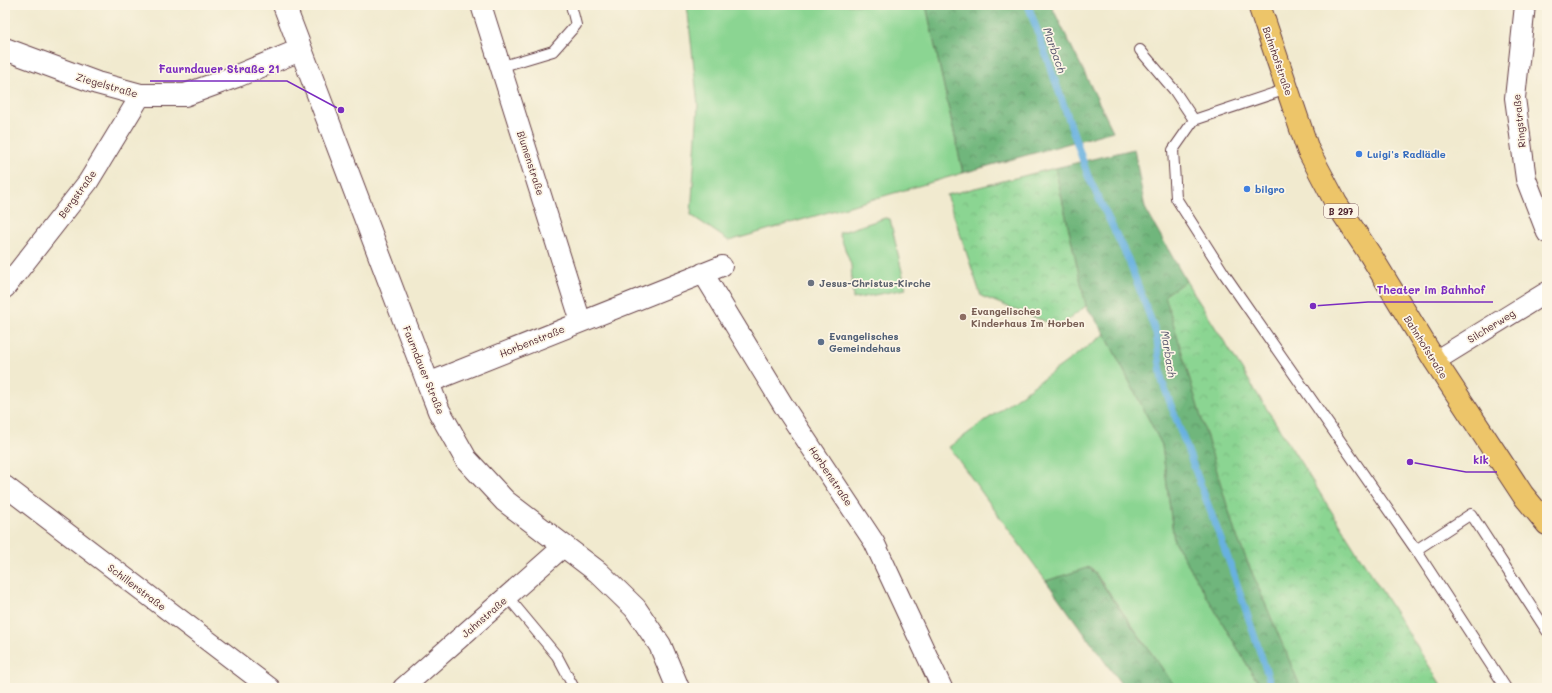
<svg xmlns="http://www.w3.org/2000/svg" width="1552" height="693" viewBox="0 0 1552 693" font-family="Mali,sans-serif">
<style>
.green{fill:#8bd592;stroke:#6a7a5e}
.forest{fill:url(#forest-crowns);stroke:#5d6a54}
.park{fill:url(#park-crowns);stroke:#6a7a5e}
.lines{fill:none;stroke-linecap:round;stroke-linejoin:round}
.stream{stroke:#68b1e0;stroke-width:7}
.service-casing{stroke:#633d44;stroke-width:12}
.minor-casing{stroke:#633d44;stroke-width:22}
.tertiary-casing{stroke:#633d44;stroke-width:24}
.primary-casing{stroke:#633d44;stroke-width:24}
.service{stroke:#fff;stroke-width:10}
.minor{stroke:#fff;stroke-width:20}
.tertiary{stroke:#fff;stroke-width:22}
.primary{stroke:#edc569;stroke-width:22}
.shop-dot{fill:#3f7fe0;stroke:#fcf5e5;stroke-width:1.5}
.worship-dot{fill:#6b7280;stroke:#fcf5e5;stroke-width:1.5}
.education-dot{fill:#8d6e63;stroke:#fcf5e5;stroke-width:1.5}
.service-dot{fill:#5c6f8a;stroke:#fcf5e5;stroke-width:1.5}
.labels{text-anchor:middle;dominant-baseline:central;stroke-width:3.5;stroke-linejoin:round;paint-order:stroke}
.shield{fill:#fcf5e5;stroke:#7f5f63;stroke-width:1}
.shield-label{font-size:9px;font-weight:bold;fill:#4a1f2b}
.street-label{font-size:10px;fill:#4a1f2b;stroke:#fcf5e5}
.shop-label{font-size:10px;font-weight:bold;fill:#366cbe;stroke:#fcf5e5;text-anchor:start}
.worship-label{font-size:10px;font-weight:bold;fill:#5b616d;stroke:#fcf5e5;text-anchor:start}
.education-label{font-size:10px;font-weight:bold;fill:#785e54;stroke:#fcf5e5;text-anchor:start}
.service-label{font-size:10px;font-weight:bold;fill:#4e5e75;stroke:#fcf5e5;text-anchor:start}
.water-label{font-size:11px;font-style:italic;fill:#54526a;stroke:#fcf5e5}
.leader{fill:none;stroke:#7b2cbf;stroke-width:1.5}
.callout-dot{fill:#7b2cbf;stroke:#fcf5e5;stroke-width:1.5}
.callout-label{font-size:11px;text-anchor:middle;font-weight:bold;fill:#7b2cbf;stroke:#fcf5e5;stroke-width:3.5;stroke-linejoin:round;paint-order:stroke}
</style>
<defs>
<pattern id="forest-crowns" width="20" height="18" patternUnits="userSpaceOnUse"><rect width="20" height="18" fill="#70b67c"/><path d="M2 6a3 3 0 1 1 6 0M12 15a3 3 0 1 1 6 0" fill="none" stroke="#5e9366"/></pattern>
<pattern id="park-crowns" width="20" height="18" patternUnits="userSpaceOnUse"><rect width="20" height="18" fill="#8bd592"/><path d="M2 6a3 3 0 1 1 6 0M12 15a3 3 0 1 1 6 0" fill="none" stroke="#79b67e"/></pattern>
</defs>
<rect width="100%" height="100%" fill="#fcf5e5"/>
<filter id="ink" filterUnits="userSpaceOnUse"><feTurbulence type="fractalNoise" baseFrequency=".025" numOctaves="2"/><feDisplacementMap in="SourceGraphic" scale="8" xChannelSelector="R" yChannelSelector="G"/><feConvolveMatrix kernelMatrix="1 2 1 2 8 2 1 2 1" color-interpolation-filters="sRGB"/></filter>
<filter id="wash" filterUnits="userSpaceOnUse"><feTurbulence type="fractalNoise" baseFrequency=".012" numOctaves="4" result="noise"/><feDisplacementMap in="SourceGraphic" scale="16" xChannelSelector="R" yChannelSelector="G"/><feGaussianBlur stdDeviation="0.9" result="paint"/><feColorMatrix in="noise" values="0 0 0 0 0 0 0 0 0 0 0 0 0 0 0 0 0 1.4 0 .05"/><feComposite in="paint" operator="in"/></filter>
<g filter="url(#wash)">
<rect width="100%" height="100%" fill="#f1eacf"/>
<!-- green -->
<path class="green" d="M687,5H926L963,173L729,241L691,215L698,105Z
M885,218L890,219L906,289L853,299L851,265L839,233Z
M1105,334L1162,445L1174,541L1261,688H1176L1091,567L1046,581L949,447Z"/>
<!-- forest -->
<path class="forest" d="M926,5H1051L1113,131L963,173Z
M1134,149L1145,208L1186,281L1165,295L1235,532L1301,688H1261L1174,541L1162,445L1105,334L1086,306L1055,168Z
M1090,567L1176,688H1124L1046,581Z"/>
<!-- park -->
<path class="park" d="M1055,168L1086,306L1059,327L981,296L947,195Z
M1186,281L1443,688H1301L1235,532L1165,295Z"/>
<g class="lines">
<!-- stream -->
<path class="stream" d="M1028,5L1068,117L1088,176L1128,259L1156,333L1162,381L1233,572L1272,688"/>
</g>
</g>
<g filter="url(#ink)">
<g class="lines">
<defs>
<path id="service" d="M1140,50L1174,90L1194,120
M500,67L553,51L576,25L571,5
M1287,89L1194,120L1173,150L1176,198L1225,275L1416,550L1506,688
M1416,550L1471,514L1547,631
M507,596L557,656L574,688"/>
<path id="minor" d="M481,5L581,322
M1525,5L1515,98L1526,179L1547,233
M703,273L785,408L874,542L942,688
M5,288L88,182L141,95
M1435,361L1547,292
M428,383L722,266
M5,486L270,688
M403,688L564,546"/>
<path id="tertiary" d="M284,5L428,383L439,411L466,459L505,501L598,572L635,608L660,645L678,688
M5,49L97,83L141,95H185L237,76L300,50"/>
<path id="primary" d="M1259,5L1308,150L1336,203L1371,256L1435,361L1523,495L1547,524"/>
</defs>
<!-- service casing -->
<use href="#service" class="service-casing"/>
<!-- minor casing -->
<use href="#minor" class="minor-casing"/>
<!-- tertiary casing -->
<use href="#tertiary" class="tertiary-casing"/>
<!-- primary casing -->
<use href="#primary" class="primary-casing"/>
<!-- service -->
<use href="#service" class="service"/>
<!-- minor -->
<use href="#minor" class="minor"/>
<!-- tertiary -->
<use href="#tertiary" class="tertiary"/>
<!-- primary -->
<use href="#primary" class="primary"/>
</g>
</g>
<!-- markers -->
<g class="shop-dot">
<circle cx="1359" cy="154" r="4"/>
<circle cx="1247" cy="189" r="4"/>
</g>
<circle class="worship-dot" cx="811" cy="283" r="4"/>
<circle class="education-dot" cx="963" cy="317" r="4"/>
<circle class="service-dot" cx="821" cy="342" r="4"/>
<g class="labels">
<!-- shield labels -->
<rect class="shield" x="1324" y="204" width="34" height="14" rx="3"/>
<g class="shield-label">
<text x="1341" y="211">B 297</text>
</g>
<!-- street labels -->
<g class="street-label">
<text transform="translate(1278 61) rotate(71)">Bahnhofstraße</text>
<text transform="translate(107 85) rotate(16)">Ziegelstraße</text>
<text transform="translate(1519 121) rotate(-96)">Ringstraße</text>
<text transform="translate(531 163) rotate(72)">Blumenstraße</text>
<text transform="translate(77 194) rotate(-54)">Bergstraße</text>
<text transform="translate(1491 326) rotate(-32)">Silcherweg</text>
<text transform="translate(532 341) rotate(-22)">Horbenstraße</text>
<text transform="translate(1426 347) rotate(58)">Bahnhofstraße</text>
<text transform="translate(424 370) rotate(68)">Faurndauer Straße</text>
<text transform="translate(831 476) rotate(56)">Horbenstraße</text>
<text transform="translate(137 587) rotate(37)">Schillerstraße</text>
<text transform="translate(484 617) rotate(-41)">Jahnstraße</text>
</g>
<!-- shop labels -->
<g class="shop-label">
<text x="1367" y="154">Luigi's Radlädle</text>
<text x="1255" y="189">bilgro</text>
</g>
<!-- worship labels -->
<g class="worship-label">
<text x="819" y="283">Jesus-Christus-Kirche</text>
</g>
<!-- education labels -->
<g class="education-label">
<text x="971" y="311">Evangelisches<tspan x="971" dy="12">Kinderhaus Im Horben</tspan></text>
</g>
<!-- service labels -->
<g class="service-label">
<text x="829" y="336">Evangelisches<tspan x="829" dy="12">Gemeindehaus</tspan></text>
</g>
<!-- water labels -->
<g class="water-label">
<text transform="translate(1055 50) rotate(71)">Marbach</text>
<text transform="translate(1169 354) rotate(81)">Marbach</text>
</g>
</g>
<!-- callouts -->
<path class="leader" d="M341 110L287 81H150M1313 306L1368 302H1493M1410 462L1466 472H1497"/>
<g class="callout-dot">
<circle cx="341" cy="110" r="4"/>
<circle cx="1313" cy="306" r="4"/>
<circle cx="1410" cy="462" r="4"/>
</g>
<g class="callout-label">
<text x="219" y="73">Faurndauer Straße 21</text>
<text x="1431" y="294">Theater im Bahnhof</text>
<text x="1481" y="464">kik</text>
</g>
<!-- margin -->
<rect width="1552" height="693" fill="none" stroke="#fcf5e5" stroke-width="20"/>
</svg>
